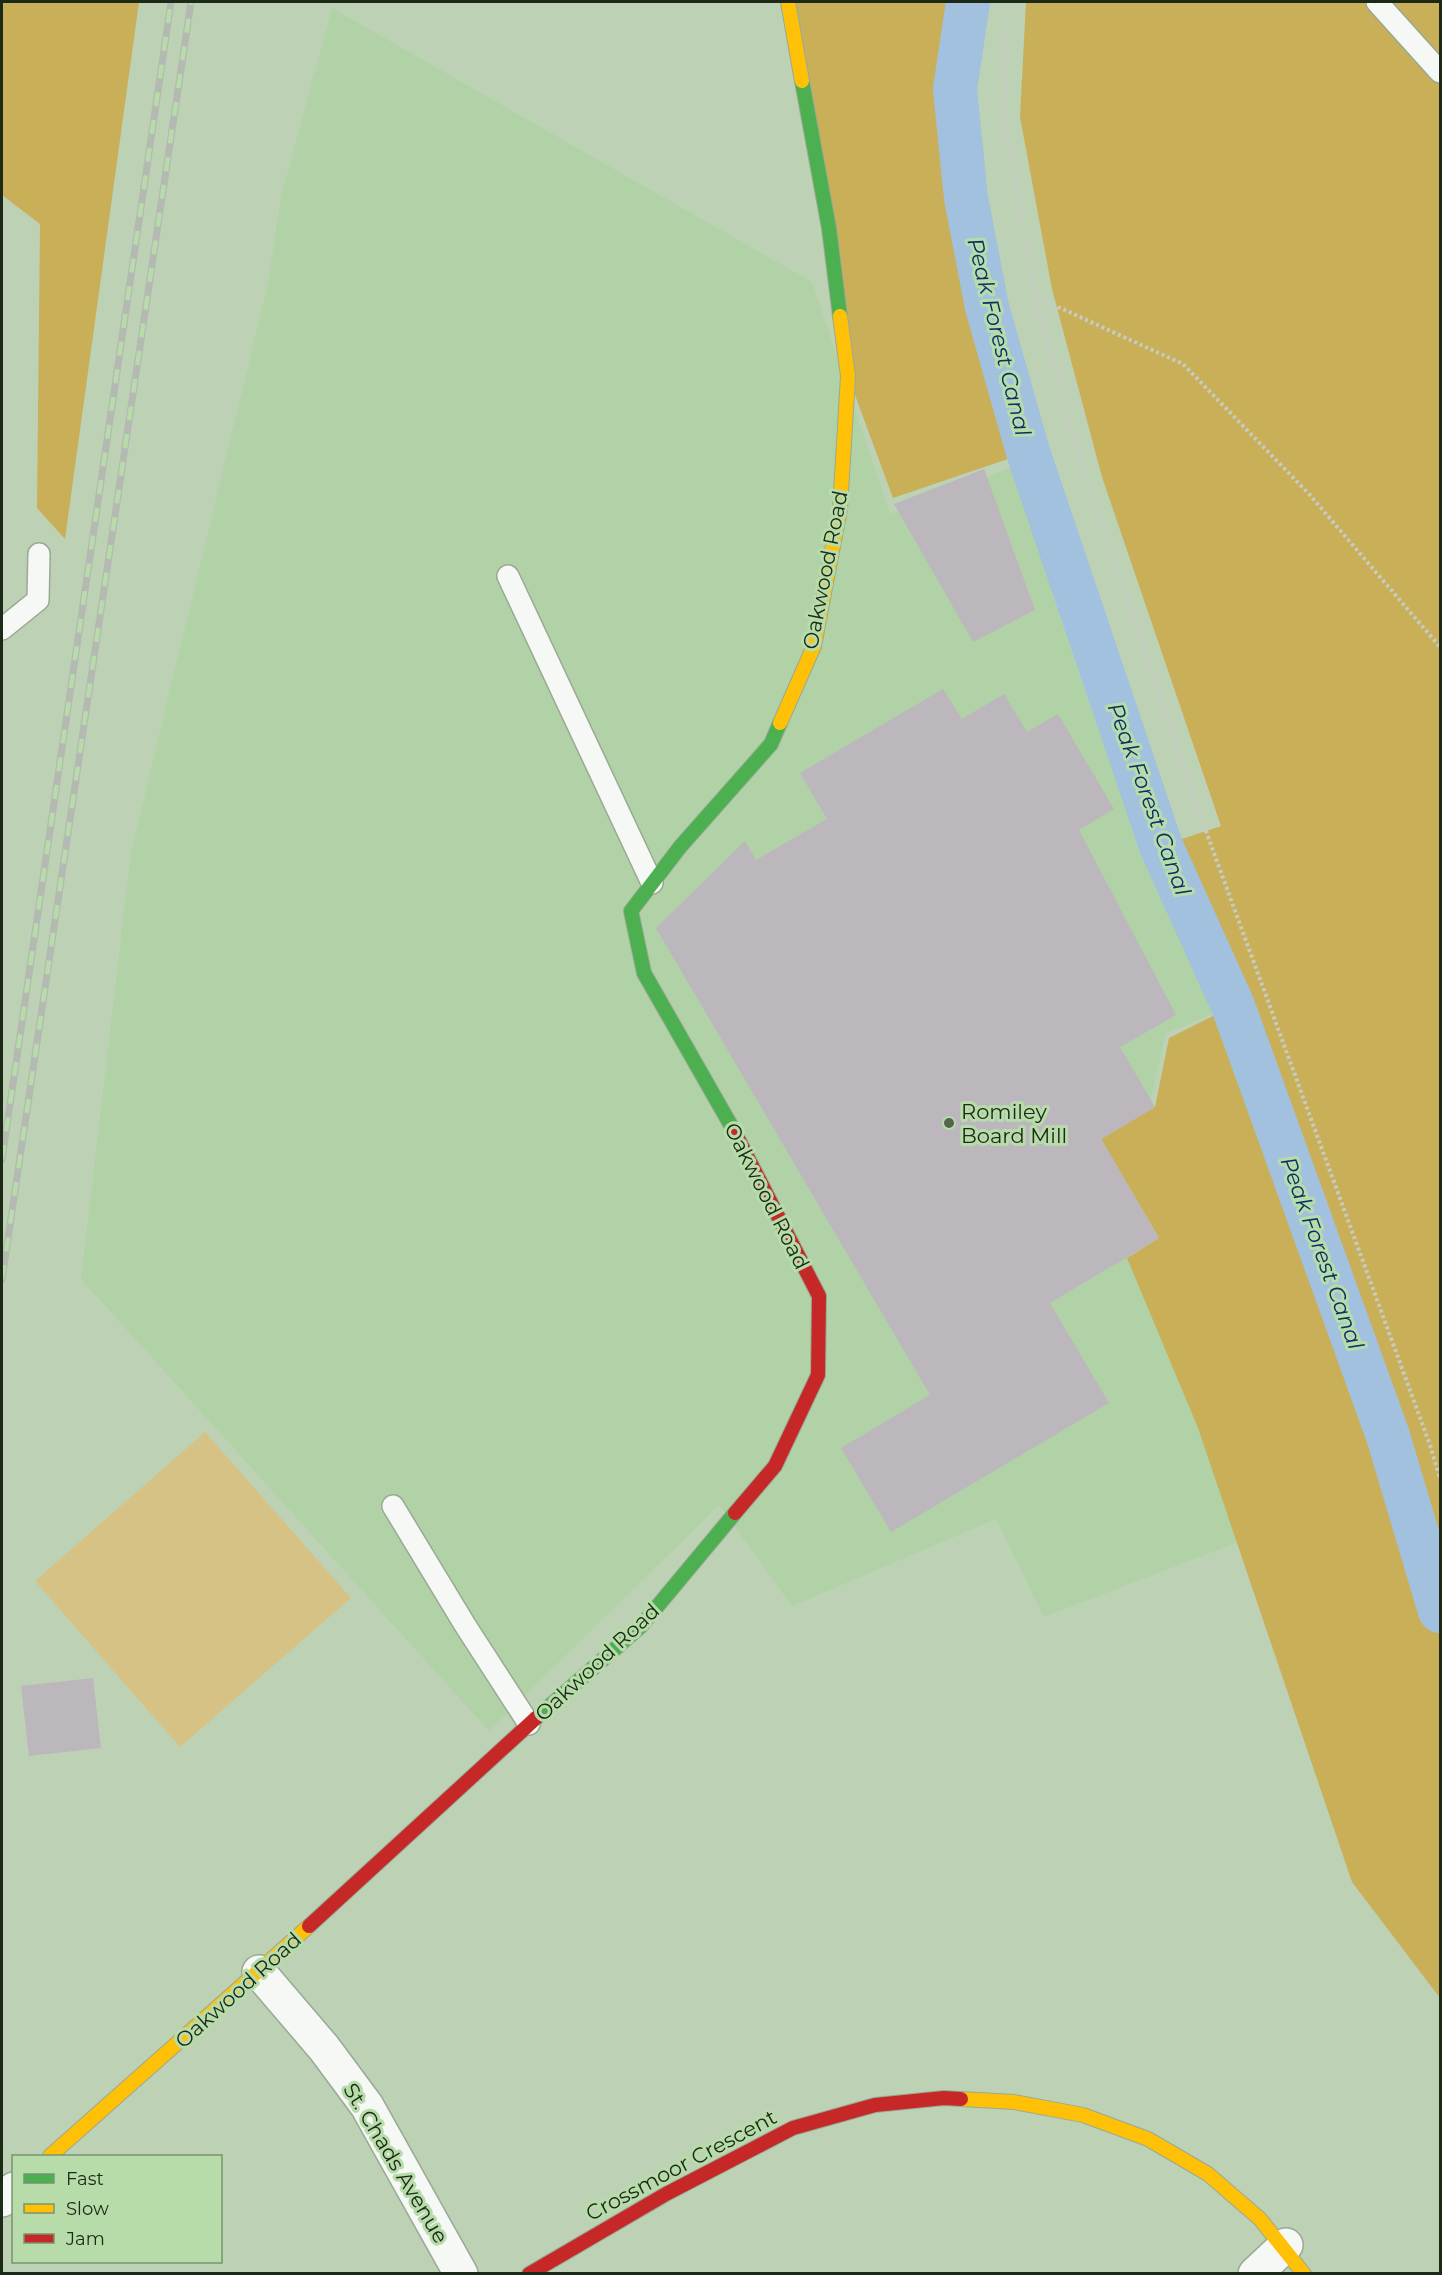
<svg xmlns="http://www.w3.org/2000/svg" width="1442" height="2275" viewBox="0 0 1442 2275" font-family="Montserrat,sans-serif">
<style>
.built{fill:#b1d2a6}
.green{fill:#d7c286}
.forest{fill:#c9af58}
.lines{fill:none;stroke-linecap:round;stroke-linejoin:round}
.canal{stroke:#a1c1de;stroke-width:44}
.building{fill:#bbb7bc}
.lane-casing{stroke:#99a993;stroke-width:24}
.street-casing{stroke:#99a993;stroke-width:36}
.fast-casing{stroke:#99a993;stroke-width:16}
.slow-casing{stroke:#99a993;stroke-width:16}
.jam-casing{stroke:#99a993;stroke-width:16}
.path{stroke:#c6ccc3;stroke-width:4;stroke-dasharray:3 3;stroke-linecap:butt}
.lane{stroke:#f5f8f4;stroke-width:21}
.street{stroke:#f5f8f4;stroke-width:33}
.fast{stroke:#4caf50;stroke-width:14}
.slow{stroke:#ffc107;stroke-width:14}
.jam{stroke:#c62828;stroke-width:14}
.rail-casing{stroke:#b4b9b2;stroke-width:7}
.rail{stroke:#b7dcaa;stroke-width:4.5;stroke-dasharray:14;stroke-linecap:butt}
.poi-dot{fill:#54644e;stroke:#b7dcaa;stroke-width:2}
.labels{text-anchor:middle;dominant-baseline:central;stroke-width:6;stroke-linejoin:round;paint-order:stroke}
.street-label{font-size:21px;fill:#1b2916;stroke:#b7dcaa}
.poi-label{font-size:21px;fill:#1b2916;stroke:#b7dcaa;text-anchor:start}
.water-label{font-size:22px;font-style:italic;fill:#073067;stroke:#b7dcaa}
</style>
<rect width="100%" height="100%" fill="#bdd1b5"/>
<!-- built -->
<path class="built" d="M332,8L812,282L890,514L1020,464L1164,876L1233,1006L1166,1033L1149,1106L1091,1137L1122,1240L1203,1412L1256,1535L1044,1617L996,1519L792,1606L719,1505L489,1731L81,1279L131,852L268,283L281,197Z"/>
<!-- green -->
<path class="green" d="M205,1432L351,1598L180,1747L35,1581Z"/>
<!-- forest -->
<path class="forest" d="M2,2H139L65,539L37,508L40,224L2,195Z
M788,2H968L955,89L966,198L987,307L1028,452L893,498L848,376Z
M1026,2H1440V1998L1352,1882L1198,1428L1127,1258L1159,1238L1101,1139L1155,1107L1169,1038L1233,1006L1161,846L1221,826L1102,477L1052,289L1020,117Z"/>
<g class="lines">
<!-- canal -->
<path class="canal" d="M968,2L955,89L966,198L987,307L1028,452L1161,846L1233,1006L1388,1436L1440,1611"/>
</g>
<!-- building -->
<path class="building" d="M984,469L1035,610L973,642L894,504Z
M943,689L962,719L1004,694L1027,732L1058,714L1114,809L1079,830L1176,1015L1120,1047L1155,1107L1101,1139L1159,1238L1050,1303L1109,1403L891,1532L841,1448L930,1395L656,928L745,841L756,860L827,819L800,773Z
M93,1678L101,1748L29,1756L21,1686Z"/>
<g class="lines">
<defs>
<path id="lane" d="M1377,2L1440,72
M508,576L652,883
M2,629L38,600L39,554
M393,1506L465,1625L529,1724"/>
<path id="street" d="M259,1972L324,2048L367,2106L461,2274
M2,2200L14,2189
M1255,2274L1286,2245"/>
<path id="fast" d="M802,81L829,228L840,316
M733,1129L644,973L631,911L680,847L771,744L780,723
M536,1718L641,1626L735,1513"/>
<path id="slow" d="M788,2L802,81
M780,723L814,646L840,509L848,376L840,316
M961,2099L1014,2102L1083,2115L1148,2139L1208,2174L1260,2219L1304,2274
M50,2156L309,1926"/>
<path id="jam" d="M733,1129L819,1296L818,1375L775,1466L735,1513
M309,1926L536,1718
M529,2274L666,2194L793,2128L875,2105L944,2098L961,2099"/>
</defs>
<!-- lane casing -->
<use href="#lane" class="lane-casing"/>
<!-- street casing -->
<use href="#street" class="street-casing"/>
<!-- fast casing -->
<use href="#fast" class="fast-casing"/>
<!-- slow casing -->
<use href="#slow" class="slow-casing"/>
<!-- jam casing -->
<use href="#jam" class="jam-casing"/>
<!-- path -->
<path class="path" d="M1008,2L1005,121L1035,297L1086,481L1207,834L1430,1445L1440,1479
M1036,297L1183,364L1309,494L1440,647"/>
<!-- lane -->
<use href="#lane" class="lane"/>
<!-- street -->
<use href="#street" class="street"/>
<!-- fast -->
<use href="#fast" class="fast"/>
<!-- slow -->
<use href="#slow" class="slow"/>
<!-- jam -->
<use href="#jam" class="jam"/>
<defs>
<path id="rail" d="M2,1159L171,2
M2,1279L191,2"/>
</defs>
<!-- rail casing -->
<use href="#rail" class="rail-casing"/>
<!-- rail -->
<use href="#rail" class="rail"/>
</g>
<!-- markers -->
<circle class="poi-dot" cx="949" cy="1123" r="6"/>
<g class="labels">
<!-- street labels -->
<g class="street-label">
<text transform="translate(825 570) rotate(-79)">Oakwood Road</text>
<text transform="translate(767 1196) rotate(63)">Oakwood Road</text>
<text transform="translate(597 1662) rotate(-43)">Oakwood Road</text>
<text transform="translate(238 1990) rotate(-42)">Oakwood Road</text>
<text transform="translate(396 2163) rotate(59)">St. Chads Avenue</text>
<text transform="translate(681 2165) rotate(-28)">Crossmoor Crescent</text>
</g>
<!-- poi labels -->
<g class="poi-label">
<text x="961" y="1111">Romiley<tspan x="961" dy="24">Board Mill</tspan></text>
</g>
<!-- water labels -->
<g class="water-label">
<text transform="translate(999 337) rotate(76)">Peak Forest Canal</text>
<text transform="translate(1149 799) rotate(70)">Peak Forest Canal</text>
<text transform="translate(1322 1253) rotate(70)">Peak Forest Canal</text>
</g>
</g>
<!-- border -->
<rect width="1442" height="2275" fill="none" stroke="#1b2916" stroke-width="6"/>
<!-- legend -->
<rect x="12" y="2155" width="210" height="108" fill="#b7dcaa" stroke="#79946f" stroke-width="1.5"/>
<rect x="24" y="2174" width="30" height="9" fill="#4caf50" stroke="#79946f" stroke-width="1.5"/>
<text x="66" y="2185" font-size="18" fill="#1b2916">Fast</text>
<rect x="24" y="2204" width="30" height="9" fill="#ffc107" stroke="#79946f" stroke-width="1.5"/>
<text x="66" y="2215" font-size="18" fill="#1b2916">Slow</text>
<rect x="24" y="2234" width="30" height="9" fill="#c62828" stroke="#79946f" stroke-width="1.5"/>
<text x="66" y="2245" font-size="18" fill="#1b2916">Jam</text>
</svg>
